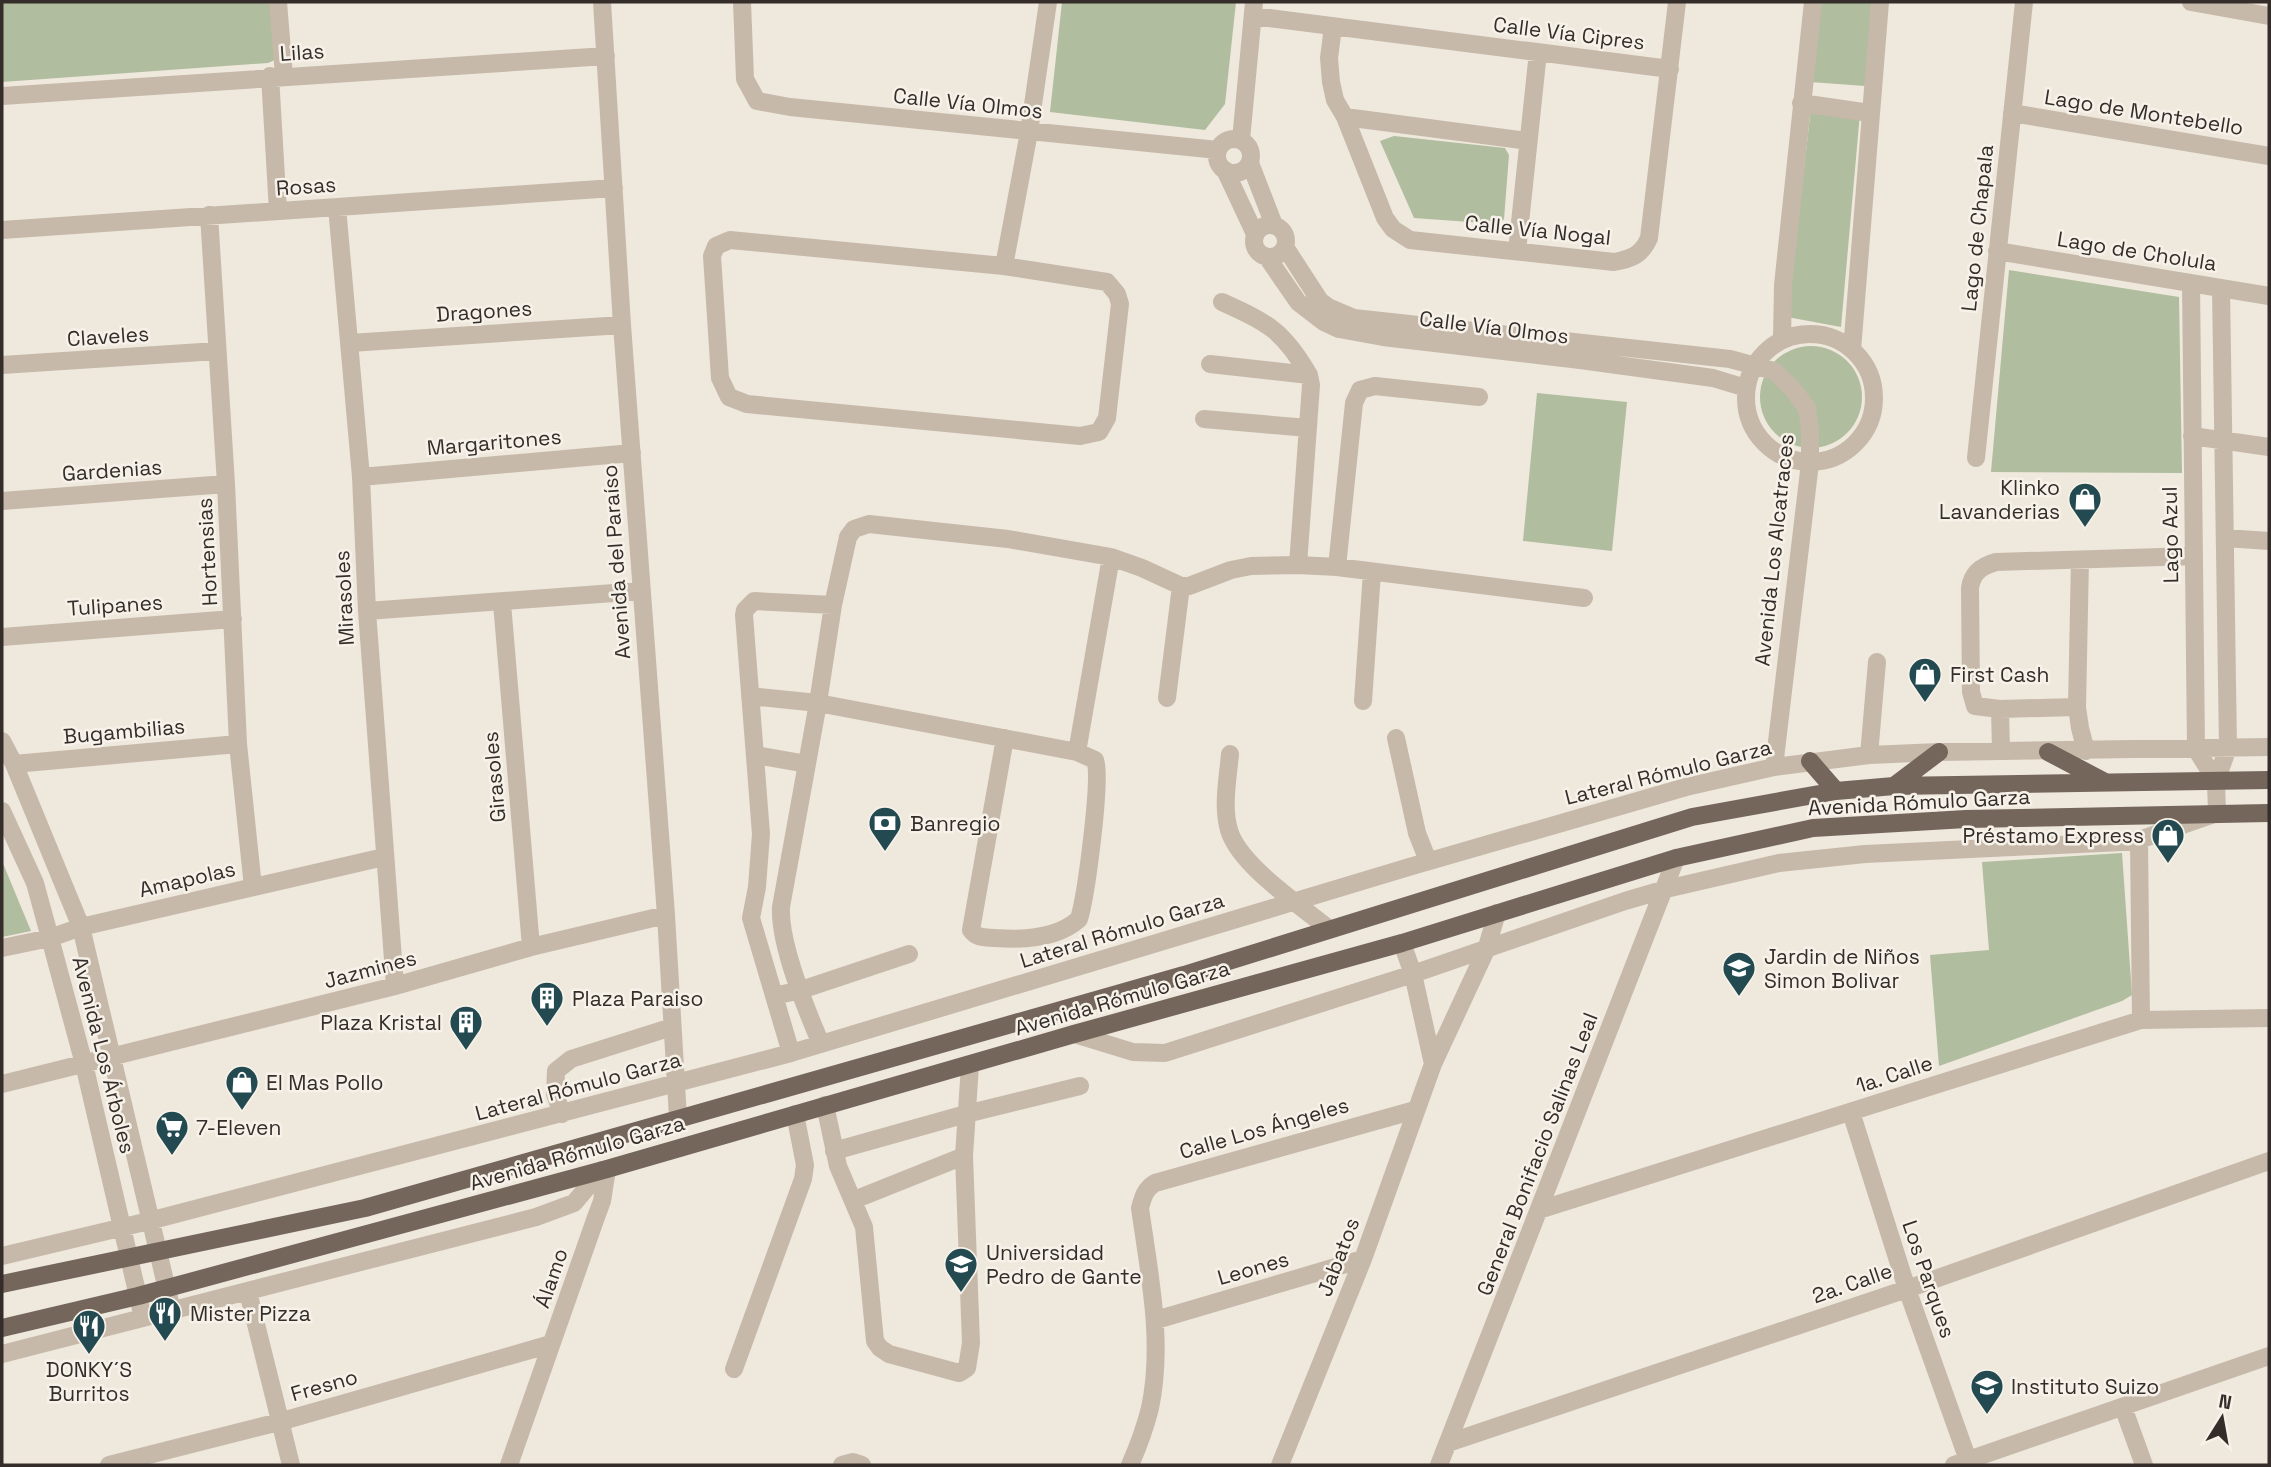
<svg xmlns="http://www.w3.org/2000/svg" width="2271" height="1467" viewBox="0 0 2271 1467" font-family="'Space Grotesk',sans-serif">
<style>
.green{fill:#b0bd9e}
.lines{fill:none;stroke-linecap:round;stroke-linejoin:round}
.minor{stroke:#c6b9aa;stroke-width:18}
.major{stroke:#75665b;stroke-width:18}
.labels{text-anchor:middle;dominant-baseline:central;stroke-width:5;stroke-linejoin:round;paint-order:stroke}
.street-label{font-size:21px;fill:#342d29;stroke:#f7f2e9}
.poi-label{font-size:21px;fill:#342d29;stroke:#f7f2e9;text-anchor:start}
</style>
<rect width="100%" height="100%" fill="#efe8dd"/>
<!-- green -->
<path class="green" d="M2,2H271L277,59L268,63L2,82Z
M1062,2H1236L1225,104L1205,130L1050,112Z
M1819,2H1873L1865,86L1810,82Z
M1811,108L1860,113L1841,327L1787,317Z
M1394,136L1505,148L1509,155L1504,219L1498,224L1414,218L1380,141Z
M2009,270L2179,297L2182,473L1991,472Z
M1760 397a51 51 0 1 1 102 0a51 51 0 1 1-102 0Z
M1537,393L1627,402L1612,551L1523,541Z
M2122,853L2132,995L2122,1001L1939,1066L1930,955L1989,950L1982,862Z
M2,861L31,931L2,937Z"/>
<g class="lines">
<!-- minor -->
<path class="minor" d="M278,2L284,76
M602,2L622,325L666,915L678,1118
M742,2L745,79L757,101L790,107L1218,150
M2191,2L2269,16
M1253,16L1670,69
M1333,27L1329,58L1331,82L1335,100L1345,117L1385,218L1393,229L1410,240L1614,262C1631,259 1642,255 1649,238L1677,2
M270,76L278,211
M2,96L606,56
M1801,103L1870,113
M2012,113L2269,156
M1345,117L1528,141
M1217 156a17 17 0 1 1 34 0a17 17 0 1 1-34 0Z
M1241,140L1254,2
M1250,163L1274,225
M1225,170L1255,234
M337,207L361,477L367,611L395,986
M209,215L226,484L238,744L253,887
M1254 241a16 16 0 1 1 32 0a16 16 0 1 1-32 0Z
M2,230L614,188
M730,240L1004,266L1107,282L1117,294L1120,304L1107,418L1099,432L1080,436L747,404L729,397L720,378L712,256L716,246Z
M1285,247L1320,301L1328,307L1354,318L1730,359L1774,371L1791,387L1807,408L1810,431V463L1774,767
M1517,251L1538,52
M1997,251L2269,296
M1267,257L1298,302L1324,322L1339,329L1383,337L1580,360L1713,378L1746,388
M1004,266L1029,132L1048,2
M2191,283L2196,749L2216,781
M1222,302C1268,323 1283,330 1309,375
M1746 398a64 64 0 1 1 128 0a64 64 0 1 1-128 0Z
M1782,340L1783,285L1813,2
M350,343L622,325
M1852,350L1880,2
M2,365L217,351
M1204,419L1308,428
M2192,436L2269,447
M1976,458L2024,2
M361,477L632,453
M2,501L226,484
M2225,538L2269,541
M1111,557L1142,568L1181,586H1189L1231,570L1251,566L1298,565L1311,385L1309,375L1210,364
M1298,565L1337,567L1584,598
M1337,567L1354,403L1360,390L1375,386L1479,397
M502,603L531,947
M367,611L641,591
M2,637L233,619
M750,696L818,703L1077,752L1095,760C1102,778 1086,896 1079,919C1057,939 1023,940 996,938C986,937 977,939 971,930L1005,738
M1167,698L1181,586
M1363,701L1372,572
M2077,707L2080,728L2086,751
M2000,709L1975,706L1971,692L1970,588C1972,573 1981,566 1996,562L2193,556
M1396,738L1417,833L1428,861
M2,741L14,764L81,927L170,1302
M2001,751L2000,709L2077,707L2080,560
M1230,754C1228,778 1222,806 1229,830C1239,865 1300,905 1329,929
M756,755L807,764
M1869,755L1877,662
M14,764L238,744
M2,811L35,883L50,938L84,1064L141,1309
M2139,840L2141,1020
M1402,943L1413,974L1433,1064
M2,948L50,938L81,927L384,857
M774,996L801,990L909,954
M1074,1034L1133,1052L1165,1053L1413,974L1625,901L1666,889L1779,863L1865,854L2122,842L2139,840L2217,813L2216,781L2228,748L2221,288
M821,1044C806,1009 779,944 781,907L818,703L833,605L848,537L854,529L869,524L1008,539L1111,557L1077,752
M791,1053L751,918L757,887L761,834L744,615L745,610L754,601L833,605
M2,1084L395,986L531,947L666,915
M825,1105L838,1166L864,1227L875,1341L880,1348L889,1354L959,1373L967,1368L971,1343L964,1156L970,1065
M1851,1112L1907,1289L1968,1460
M562,1114L555,1094L556,1071L571,1059L672,1027
M834,1151L966,1114L1080,1086
M854,1200L964,1156
M1539,1210L2141,1020L2269,1018
M2,1256L149,1221L791,1053L1409,867L1686,787L1774,767L1869,755L1939,752L2269,747
M248,1292L291,1465
M1156,1320L1363,1259
M2,1354L536,1217L574,1203L602,1170
M734,1369L803,1179L805,1165L795,1114
M2123,1407L2144,1465
M1448,1443L1907,1289L2269,1161
M109,1465L279,1422L551,1344
M509,1465L595,1220L602,1201L607,1169
M842,1465L853,1462L862,1465
M1130,1465C1138,1447 1145,1428 1150,1408C1164,1342 1149,1273 1140,1208C1143,1197 1145,1189 1155,1183L1415,1110
M1280,1465L1363,1259L1433,1064L1486,950L1497,913
M1439,1465L1676,858
M1954,1465L2269,1356"/>
<!-- major -->
<path class="major" d="M2048,752L2103,781
M1810,761L1836,791
M1894,786L1939,752
M2,1284L365,1208L1184,975L1692,817L1836,791L1894,786L2269,780
M2,1328L138,1296L607,1169L1074,1034L1402,943L1676,858L1813,828L1966,819L2269,813"/>
</g>
<!-- icons -->
<defs>
<symbol id="shop-pin" viewBox="-11 -11 22 30"><path d="M0 17L-7.5 6A9.5 9.5 0 1 1 7.5 6Z" fill="#234a51" stroke="#f7f2e9"/><path d="M-5-2.5h2.3a2.7 3.5 0 0 1 5.4 0H5L5.5 6h-11ZM-1.5-2.5h3a1.5 2.3 0 0 0-3 0Z" fill="#fff"/></symbol>
<symbol id="bank-pin" viewBox="-11 -11 22 30"><path d="M0 17L-7.5 6A9.5 9.5 0 1 1 7.5 6Z" fill="#234a51" stroke="#f7f2e9"/><path d="M-6-4H6V4H-6ZM0-2.3a2.3 2.3 0 1 0 0 4.6a2.3 2.3 0 1 0 0-4.6Z" fill="#fff"/></symbol>
<symbol id="school-pin" viewBox="-11 -11 22 30"><path d="M0 17L-7.5 6A9.5 9.5 0 1 1 7.5 6Z" fill="#234a51" stroke="#f7f2e9"/><path d="M0-5L7-2L0 1L-7-2ZM-4 1L0 2.5L4 1V4Q0 6-4 4Z" fill="#fff"/></symbol>
<symbol id="building-pin" viewBox="-11 -11 22 30"><path d="M0 17L-7.5 6A9.5 9.5 0 1 1 7.5 6Z" fill="#234a51" stroke="#f7f2e9"/><path d="M-4-6H4V6H1V3H-1V6H-4ZM-2.5-4.3h1.7v1.8h-1.7ZM.8-4.3h1.7v1.8H.8ZM-2.5-1h1.7V.8h-1.7ZM.8-1h1.7V.8H.8Z" fill="#fff"/></symbol>
<symbol id="supermarket-pin" viewBox="-11 -11 22 30"><path d="M0 17L-7.5 6A9.5 9.5 0 1 1 7.5 6Z" fill="#234a51" stroke="#f7f2e9"/><path d="M-6-5.5h2.5l.6 2H6L4.5 2H-2.5L-4.4-4H-6ZM-1.5 3.2a1.3 1.3 0 1 0 .1 0ZM3 3.2a1.3 1.3 0 1 0 .1 0Z" fill="#fff"/></symbol>
<symbol id="restaurant-pin" viewBox="-11 -11 22 30"><path d="M0 17L-7.5 6A9.5 9.5 0 1 1 7.5 6Z" fill="#234a51" stroke="#f7f2e9"/><path d="M-5-6h1v4h1v-4h1v4h1v-4h1v5L-1.5 .5V6h-2V.5L-5-1ZM5-6V6H3V1.5H1.5Q1.5-4 5-6Z" fill="#fff"/></symbol>
</defs>
<g fill-rule="evenodd">
<use href="#shop-pin" x="2066" y="480" width="38" height="52"/>
<use href="#shop-pin" x="1906" y="655" width="38" height="52"/>
<use href="#bank-pin" x="866" y="804" width="38" height="52"/>
<use href="#shop-pin" x="2149" y="816" width="38" height="52"/>
<use href="#school-pin" x="1720" y="949" width="38" height="52"/>
<use href="#building-pin" x="528" y="979" width="38" height="52"/>
<use href="#building-pin" x="447" y="1003" width="38" height="52"/>
<use href="#shop-pin" x="223" y="1063" width="38" height="52"/>
<use href="#supermarket-pin" x="153" y="1108" width="38" height="52"/>
<use href="#school-pin" x="942" y="1245" width="38" height="52"/>
<use href="#restaurant-pin" x="146" y="1294" width="38" height="52"/>
<use href="#restaurant-pin" x="70" y="1307" width="38" height="52"/>
<use href="#school-pin" x="1968" y="1367" width="38" height="52"/>
</g>
<g class="labels">
<!-- street labels -->
<g class="street-label">
<text transform="translate(1569 33) rotate(7)">Calle Vía Cipres</text>
<text transform="translate(302 52) rotate(-4)">Lilas</text>
<text transform="translate(968 103) rotate(6)">Calle Vía Olmos</text>
<text transform="translate(2144 112) rotate(9)">Lago de Montebello</text>
<text transform="translate(306 186) rotate(-4)">Rosas</text>
<text transform="translate(1977 228) rotate(-84)">Lago de Chapala</text>
<text transform="translate(1538 230) rotate(6)">Calle Vía Nogal</text>
<text transform="translate(2137 251) rotate(9)">Lago de Cholula</text>
<text transform="translate(484 311) rotate(-4)">Dragones</text>
<text transform="translate(1494 327) rotate(7)">Calle Vía Olmos</text>
<text transform="translate(108 336) rotate(-4)">Claveles</text>
<text transform="translate(494 442) rotate(-5)">Margaritones</text>
<text transform="translate(112 470) rotate(-4)">Gardenias</text>
<text transform="translate(2170 535) rotate(-91)">Lago Azul</text>
<text transform="translate(1774 550) rotate(-84)">Avenida Los Alcatraces</text>
<text transform="translate(207 552) rotate(-93)">Hortensias</text>
<text transform="translate(616 562) rotate(-94)">Avenida del Paraíso</text>
<text transform="translate(344 598) rotate(-93)">Mirasoles</text>
<text transform="translate(115 605) rotate(-4)">Tulipanes</text>
<text transform="translate(124 731) rotate(-5)">Bugambilias</text>
<text transform="translate(1668 772) rotate(-14)">Lateral Rómulo Garza</text>
<text transform="translate(494 777) rotate(-95)">Girasoles</text>
<text transform="translate(1919 802) rotate(-3)">Avenida Rómulo Garza</text>
<text transform="translate(187 879) rotate(-13)">Amapolas</text>
<text transform="translate(1122 930) rotate(-17)">Lateral Rómulo Garza</text>
<text transform="translate(370 969) rotate(-15)">Jazmines</text>
<text transform="translate(1122 998) rotate(-16)">Avenida Rómulo Garza</text>
<text transform="translate(104 1055) rotate(76)">Avenida Los Árboles</text>
<text transform="translate(1894 1074) rotate(-18)">1a. Calle</text>
<text transform="translate(578 1086) rotate(-15)">Lateral Rómulo Garza</text>
<text transform="translate(1264 1128) rotate(-16)">Calle Los Ángeles</text>
<text transform="translate(577 1153) rotate(-16)">Avenida Rómulo Garza</text>
<text transform="translate(1537 1154) rotate(-69)">General Bonifacio Salinas Leal</text>
<text transform="translate(1338 1257) rotate(-69)">Jabatos</text>
<text transform="translate(1253 1268) rotate(-16)">Leones</text>
<text transform="translate(551 1278) rotate(-71)">Álamo</text>
<text transform="translate(1929 1279) rotate(71)">Los Parques</text>
<text transform="translate(1852 1283) rotate(-19)">2a. Calle</text>
<text transform="translate(324 1385) rotate(-16)">Fresno</text>
</g>
<!-- poi labels -->
<g class="poi-label">
<text x="2060" y="487" text-anchor="end">Klinko<tspan x="2060" dy="24">Lavanderias</tspan></text>
<text x="1950" y="674">First Cash</text>
<text x="910" y="823">Banregio</text>
<text x="2144" y="835" text-anchor="end">Préstamo Express</text>
<text x="1764" y="956">Jardin de Niños<tspan x="1764" dy="24">Simon Bolivar</tspan></text>
<text x="572" y="998">Plaza Paraiso</text>
<text x="442" y="1022" text-anchor="end">Plaza Kristal</text>
<text x="266" y="1082">El Mas Pollo</text>
<text x="196" y="1127">7-Eleven</text>
<text x="986" y="1252">Universidad<tspan x="986" dy="24">Pedro de Gante</tspan></text>
<text x="190" y="1313">Mister Pizza</text>
<text x="89" y="1369" text-anchor="middle">DONKY´S<tspan x="89" dy="24">Burritos</tspan></text>
<text x="2011" y="1386">Instituto Suizo</text>
</g>
</g>
<!-- border -->
<rect width="2271" height="1467" fill="none" stroke="#342d29" stroke-width="7"/>
<!-- north arrow -->
<g transform="translate(2222 1418) rotate(11)" stroke="#f7f2e9" stroke-width="5" paint-order="stroke">
<path d="M0-5L12 26L0 18L-12 26Z" fill="#342d29"/>
<text y="-10" font-size="19" font-weight="bold" text-anchor="middle" fill="#342d29">N</text>
</g>
</svg>
